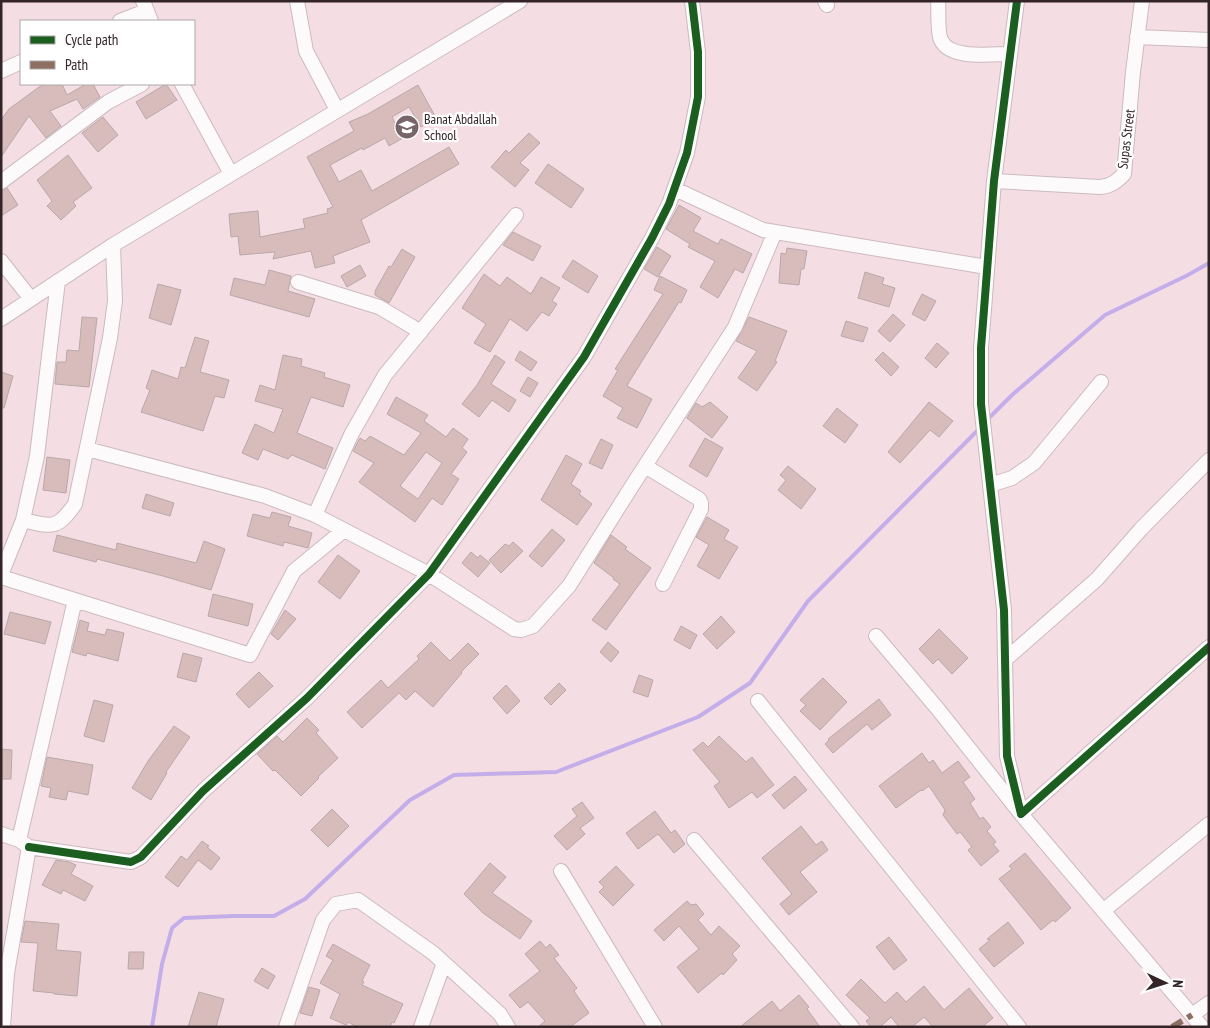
<svg xmlns="http://www.w3.org/2000/svg" width="1210" height="1028" viewBox="0 0 1210 1028" font-family="'PT Sans Narrow',sans-serif">
<style>
.lines{fill:none;stroke-linecap:round;stroke-linejoin:round}
.stream{stroke:#c4aeea;stroke-width:4}
.building{fill:#d8bcbb;stroke:#b9a8a9;fill-rule:evenodd}
.minor-casing{stroke:#cbbabf;stroke-width:16}
.minor{stroke:#fdfafb;stroke-width:14}
.quiet{stroke:#8d6e63;stroke-width:6;stroke-dasharray:12 6;stroke-linecap:butt}
.cycleway-casing{stroke:#fff;stroke-width:11}
.cycleway{stroke:#1b5e20;stroke-width:8}
.labels{text-anchor:middle;dominant-baseline:central;stroke-width:4.5;stroke-linejoin:round;paint-order:stroke}
.poi-label{font-size:14px;fill:#332428;stroke:#fff;text-anchor:start}
.street-label{font-size:14px;fill:#332428;stroke:#fff}
</style>
<rect width="100%" height="100%" fill="#f4dee4"/>
<g class="lines">
<!-- stream -->
<path class="stream" d="M986,421L1012,395L1105,315L1188,275L1209,263
M152,1027L162,964L172,928L184,918L234,916H274L305,899L410,800L454,775L556,772L698,717L750,683L808,601L980,428"/>
</g>
<!-- building -->
<path class="building" d="M46,84H62L67,95L86,84H93L100,97L83,109L77,99L50,111L61,126L46,138L29,116L1,157V120L9,109L39,87Z
M166,84L177,100L146,119L136,102Z
M418,85L436,118L421,127L409,107L392,117L403,138L389,146L385,138L363,150L362,148L330,165L339,182L361,170L372,191L449,147L459,164L361,220L370,242L333,256L335,263L315,268L311,251L273,259L275,252L240,255L238,236L231,237L229,214L258,211L260,237L305,228L303,219L328,213L327,209L333,207L307,157L354,131L349,122L368,114Z
M103,117L118,135L98,152L82,133Z
M529,133L540,143L520,163L529,170L515,187L491,167L506,150L509,153Z
M68,155L92,188L73,202L76,206L61,220L47,206L52,201L37,180Z
M548,164L584,189L571,208L535,183Z
M7,188L18,205L1,216V191Z
M679,205L701,218L693,231L718,244L721,239L752,254L743,273L735,269L718,298L700,287L715,261L688,247L690,244L666,229Z
M513,232L541,246L533,261L503,245Z
M657,247L671,256L658,277L644,269Z
M787,248L807,251L804,269H801L799,285L779,283L781,253L786,254Z
M402,249L415,257L389,303L375,295V291L389,266L391,267Z
M573,260L598,276L588,293L562,277Z
M360,265L366,276L347,287L341,276Z
M269,270L291,276L288,291L315,299L309,317L230,295L234,278L265,285Z
M865,272L884,278L882,284L895,288L889,307L858,298Z
M484,274L500,286L507,277L531,294L541,277L560,288L552,301L557,304L549,316L542,312L527,331L510,319L490,352L474,343L486,324L462,308Z
M660,276L687,290L681,303L679,302L629,382L627,386L652,399L637,428L617,418L623,408L603,396L618,370L615,369L663,294L654,290Z
M158,284L181,290L171,325L149,318Z
M922,294L936,301L925,321L912,314Z
M893,314L905,325L890,342L878,331Z
M82,317L97,318L89,387L55,384L57,362H66L67,350L79,351Z
M749,317L787,331L775,361L777,362L757,391L738,378L757,351L736,341Z
M846,321L868,328L863,342L841,336Z
M195,337L209,341L200,372L229,380L224,398L215,396L203,431L141,412L150,390L146,388L152,370L178,379L181,367L185,368Z
M937,343L949,353L936,368L925,358Z
M520,351L537,362L531,371L515,360Z
M883,352L899,367L891,376L875,360Z
M283,355L302,359L301,366L325,373L324,377L350,385L343,407L311,397L297,433L333,448L325,469L292,455L288,459L263,449L258,460L242,453L255,424L274,433L283,409L255,401L260,385L275,390Z
M495,355L505,362L491,384L516,400L509,412L492,400L479,417L462,404L477,385Z
M1,372L13,376L4,408H1Z
M528,377L538,383L530,397L520,391Z
M396,397L428,415L424,421L446,437L453,428L468,439L462,448L467,452L451,474L459,479L442,505L432,498L415,522L359,482L374,463L353,451L360,438L365,441L370,436L404,455L421,433L387,414ZM426,452L442,463L418,499L400,486Z
M710,402L728,417L712,438L687,418L696,403L702,407Z
M929,402L953,421L939,437L930,430L900,463L888,452Z
M837,408L858,425L845,443L823,426Z
M705,438L723,448L707,477L689,466Z
M601,439L613,445L602,469L589,463Z
M566,455L582,464L571,484L581,491L579,494L592,504L577,525L541,500Z
M47,457L70,460L66,493L43,490Z
M788,466L816,489L801,509L778,490L786,480L780,475Z
M146,494L174,503L170,516L142,508Z
M272,512L291,517L288,526L312,533L308,548L284,542L283,546L247,536L253,514L270,518Z
M707,517L729,530L724,539L738,547L719,579L697,566L709,545L696,537Z
M552,529L565,540L542,567L529,556Z
M57,535L116,550L117,543L196,563L204,541L225,549L211,590L163,576L97,559L96,562L53,551Z
M611,535L627,547L625,549L651,568L606,630L592,620L620,584L613,579L614,578L594,563Z
M513,542L523,551L501,573L489,560L505,544L509,546Z
M471,552L478,558L480,555L490,563L478,577L462,563Z
M338,555L360,571L340,599L318,582Z
M213,594L253,604L248,626L208,616Z
M285,610L296,619L278,640L271,634Z
M10,612L51,622L45,644L4,634Z
M721,616L735,632L717,649L703,634Z
M80,620L89,623L87,631L105,635L107,629L124,633L118,661L87,653L86,656L72,652Z
M681,626L697,635L690,649L674,640Z
M939,629L968,658L952,674L938,659L933,664L919,649Z
M431,642L450,661L468,643L479,654L461,672L462,673L433,707L415,691L406,700L399,693L362,728L347,712L381,680L388,688L419,659L417,656Z
M608,642L619,652L611,662L600,652Z
M183,653L202,658L196,682L177,677Z
M259,672L273,686L249,708L236,694Z
M639,675L653,680L648,697L633,692Z
M823,678L847,702L820,730L800,711L806,705L800,700Z
M559,683L566,690L551,705L544,698Z
M506,685L520,701L507,714L493,698Z
M879,699L891,715L872,730L867,724L833,753L825,744L829,740L828,739Z
M94,700L113,705L104,742L84,736Z
M307,718L319,730L316,733L338,758L318,777L319,778L301,796L275,770L273,771L257,754L277,736L283,742Z
M174,726L190,737L166,772L167,773L151,800L132,788L148,761Z
M719,736L746,762L752,757L774,785L757,798L752,792L729,808L714,786L720,782L693,750L703,742L708,747Z
M1,749L12,750L11,779H1Z
M922,753L929,763L933,760L942,773L958,761L970,777L963,782L975,799L970,803L980,819L983,817L991,827L987,831L996,842L993,844L999,851L981,866L968,850L972,847L960,832L957,834L943,815L945,810L929,786L922,791L921,790L896,808L879,786Z
M47,757L93,765L88,795L68,791L66,800L49,797L51,788L41,786Z
M795,776L807,790L784,809L772,795Z
M582,802L594,818L580,828L585,834L567,850L554,836L577,816L572,809Z
M332,809L349,826L328,847L311,830Z
M655,811L671,833L675,830L685,844L674,853L658,834L638,849L626,833Z
M801,826L816,845L822,841L828,850L800,872L817,892L789,915L780,904L792,894L762,858Z
M202,841L209,846L207,847L220,858L211,870L198,860L178,887L165,877L181,856L187,860Z
M1025,853L1071,908L1055,922L1053,920L1041,930L999,879L1012,869L1009,866Z
M56,860L69,862L76,865L71,874L93,886L85,901L63,890L61,894L42,885Z
M490,863L506,877L492,893L532,921L520,939L483,913L464,894Z
M616,866L634,885L613,906L599,892L604,887L599,882Z
M687,901L691,905L696,904L704,914L698,920L711,935L719,926L740,946L732,954L737,960L723,975L722,973L698,993L677,967L699,949L679,926L664,941L654,930Z
M25,921L59,924L56,950L81,952L77,996L54,994V993L33,991L38,943L21,942Z
M1008,922L1024,943L994,967L979,949L990,940L987,939Z
M889,937L907,960L894,970L876,947Z
M540,941L546,948L550,944L559,955L554,958L577,988L574,991L589,1013L570,1027H538L545,1021L528,1002L520,1008L509,995L540,971L525,954Z
M333,944L370,965L362,981L364,982L362,985L403,1004L394,1023L392,1022L390,1027H357L348,1022L346,1025L330,1018L340,994L320,983L333,960L326,956Z
M129,952H144L143,969H128Z
M262,968L275,976L268,989L254,981Z
M861,979L885,1003L897,992L906,1002L924,986L944,1010L969,988L993,1018L982,1027H933L924,1017L912,1027H899L891,1017L880,1027H871L866,1021L870,1018L846,995Z
M309,987L320,990L312,1016L300,1013Z
M199,992L224,999L216,1027H188Z
M799,995L809,1007L807,1009L820,1027H740L772,1001L780,1011Z"/>
<g class="lines">
<defs>
<path id="minor" d="M143,1L151,21
M297,1L306,51L337,110
M825,1L827,5
M938,1C939,11 937,32 941,40C950,60 991,54 1010,54
M1017,1L994,181L981,348V404L1004,610L1007,756L1021,814L1209,647
M120,21L146,11
M1137,37L1209,40
M1,71L21,62
M182,84L231,174
M994,181L1100,187C1111,186 1116,182 1124,174L1133,72L1142,1
M1,182L108,102L142,84
M675,189L763,230L987,267
M1,261L31,299
M298,282L379,307L421,332
M1,319L113,245L520,1
M87,449L265,496L315,515L429,574L514,629L521,630L533,626L569,586L632,486L735,327L775,232
M645,466L699,499L701,503V509L663,584
M990,485L1012,478L1034,463L1101,382
M315,515L351,435L385,375L516,215
M23,520C52,527 57,530 75,504L110,338L115,301L113,245
M1,575L23,520L37,456L58,281
M1,577L250,655L294,571L344,530
M876,636L937,708L1021,814L1202,1027
M1006,659L1097,579L1141,529L1209,460
M758,701L1019,1027
M1,834L19,840L29,847L7,973L3,1027
M19,840L75,600
M694,840L852,1027
M29,847L117,860L131,862L141,857L203,791L307,698L429,574L584,357L652,238L669,204L687,153L698,97V52L692,1
M561,871L655,1027
M1103,911L1209,824
M1192,1015L1209,1003
M286,1027L323,920L336,904L358,900L433,953L500,1014L508,1027
M421,1027L444,963"/>
</defs>
<!-- minor casing -->
<use href="#minor" class="minor-casing"/>
<!-- minor -->
<use href="#minor" class="minor"/>
<!-- quiet -->
<path class="quiet" d="M1172,1027L1192,1015"/>
<defs>
<path id="cycleway" d="M1017,1L994,181L981,348V404L1004,610L1007,756L1021,814L1209,647
M29,847L117,860L131,862L141,857L203,791L307,698L429,574L584,357L652,238L669,204L687,153L698,97V52L692,1"/>
</defs>
<!-- cycleway casing -->
<use href="#cycleway" class="cycleway-casing"/>
<!-- cycleway -->
<use href="#cycleway" class="cycleway"/>
</g>
<!-- icons -->
<defs>
<symbol id="school-disc" viewBox="-11 -11 22 22"><circle r="9.5" fill="#77656a" stroke="#fff"/><path d="M0-5L7-2L0 1L-7-2ZM-4 1L0 2.5L4 1V4Q0 6-4 4Z" fill="#fff"/></symbol>
</defs>
<g fill-rule="evenodd">
<use href="#school-disc" x="393" y="113" width="28" height="28"/>
</g>
<g class="labels">
<!-- poi labels -->
<g class="poi-label">
<text x="424" y="119">Banat Abdallah<tspan x="424" dy="16">School</tspan></text>
</g>
<!-- street labels -->
<g class="street-label">
<text transform="translate(1126 139) rotate(-83)">Supas Street</text>
</g>
</g>
<!-- border -->
<rect width="1210" height="1028" fill="none" stroke="#332428" stroke-width="5"/>
<!-- legend -->
<rect x="20" y="20" width="175" height="65" fill="#ffffff" stroke="#ada7a9"/>
<rect x="30" y="36" width="25" height="8" fill="#1b5e20" stroke="#ada7a9"/>
<text x="65" y="45" font-size="15" fill="#332428">Cycle path</text>
<rect x="30" y="61" width="25" height="8" fill="#8d6e63" stroke="#ada7a9"/>
<text x="65" y="70" font-size="15" fill="#332428">Path</text>
<!-- north arrow -->
<g transform="translate(1165 983) rotate(94)" stroke="#ffffff" stroke-width="4" paint-order="stroke">
<path d="M0-4L9 19L0 12L-9 19Z" fill="#332428"/>
<text y="-8" font-size="14" font-weight="bold" text-anchor="middle" fill="#332428">N</text>
</g>
</svg>
